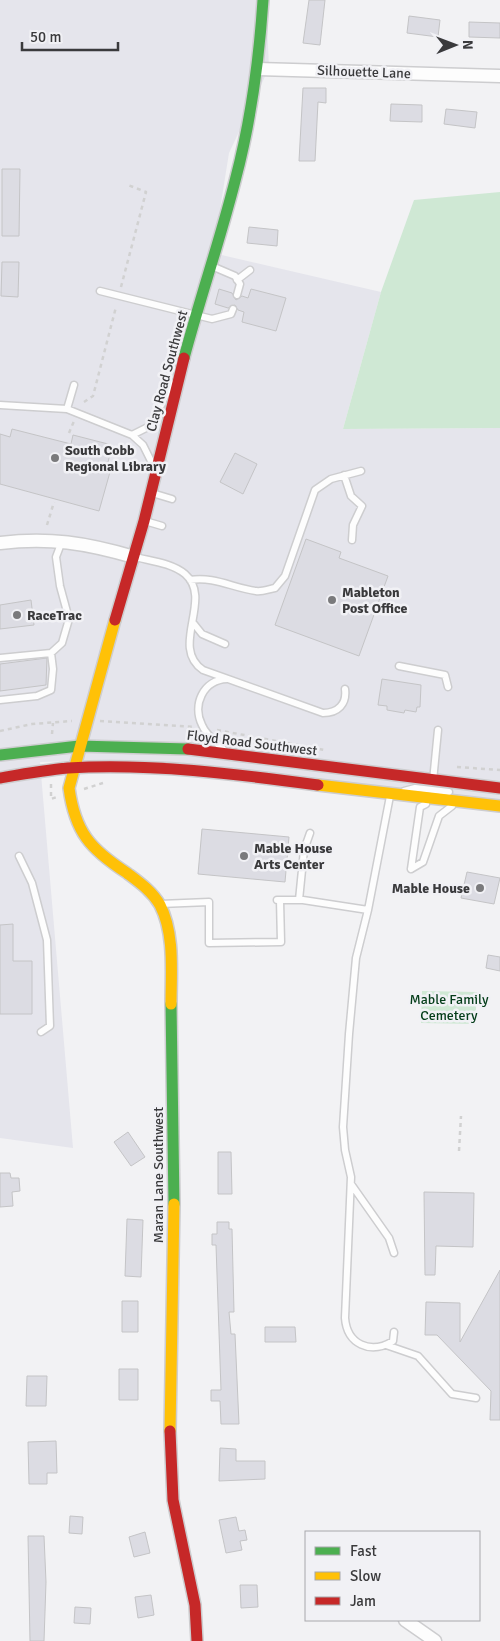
<svg xmlns="http://www.w3.org/2000/svg" width="500" height="1641" viewBox="0 0 500 1641" font-family="Signika,sans-serif">
<style>
.built{fill:#e5e5ec}
.green{fill:#cfe8d4}
.building{fill:#dcdce3;stroke:#c4c4c6}
.lines{fill:none;stroke-linecap:round;stroke-linejoin:round}
.lane-casing{stroke:#cdcdcf;stroke-width:9}
.street-casing{stroke:#cdcdcf;stroke-width:15}
.fast-casing{stroke:#cdcdcf;stroke-width:14}
.slow-casing{stroke:#cdcdcf;stroke-width:14}
.jam-casing{stroke:#cdcdcf;stroke-width:14}
.path{stroke:#d1d1d1;stroke-width:2.5;stroke-dasharray:4 4;stroke-linecap:butt}
.lane{stroke:#fdfdfd;stroke-width:6}
.street{stroke:#fdfdfd;stroke-width:12}
.fast{stroke:#4caf50;stroke-width:11}
.slow{stroke:#ffc107;stroke-width:11}
.jam{stroke:#c62828;stroke-width:11}
.poi-dot{fill:#7a7a7c;stroke:#f1f1f5;stroke-width:2}
.labels{text-anchor:middle;dominant-baseline:central;stroke-width:5;stroke-linejoin:round;paint-order:stroke}
.street-label{font-size:14px;fill:#3a3a3c;stroke:#f1f1f5}
.poi-label{font-size:14px;font-weight:bold;fill:#3a3a3c;stroke:#f1f1f5;text-anchor:start}
.park-label{font-size:14px;fill:#043d19;stroke:#f1f1f5}
</style>
<rect width="100%" height="100%" fill="#f2f2f4"/>
<!-- built -->
<path class="built" d="M0,0H266L269,68L229,153L213,253L381,292L343,429L500,428V802L82,761L40,762L73,1148L0,1138Z"/>
<!-- green -->
<path class="green" d="M500,192V428L343,429L381,292L414,200Z
M422,991L477,992L475,1024L421,1023Z"/>
<!-- building -->
<path class="building" d="M309,0H325L320,45L303,43Z
M409,16L440,20L438,37L407,33Z
M469,22L500,23V38L469,37Z
M303,88H326V103L318,102L315,161H299Z
M391,104L422,105V122L390,121Z
M446,109L477,112L475,128L444,124Z
M2,169H20L19,236H2Z
M249,227L278,230L277,246L247,243Z
M2,262H19L18,297L1,296Z
M219,289L232,293L236,300L242,296L248,298L251,289L286,298L276,331L242,322L244,312L238,310L235,305L228,308L215,304Z
M12,429L71,444L73,435L112,445L106,471L110,472L99,511L0,484V434L10,437Z
M235,453L257,464L243,494L220,482Z
M306,539L341,552L339,558L388,576L359,656L275,625Z
M31,600L34,625L0,629V605Z
M47,658L46,685L0,691V664Z
M382,679L421,685L420,707H417L416,712L405,710L404,713L387,710V706L378,705Z
M202,829L289,837L285,882L198,874Z
M467,872L500,878L494,904L461,898Z
M13,924V961H32V1014H0V925Z
M488,955L500,957V971L486,968Z
M128,1132L145,1157L131,1166L114,1142Z
M218,1152H231L232,1194H218Z
M0,1173H10L11,1178H19L20,1191L12,1192L13,1206L0,1207Z
M424,1192L474,1193L473,1247L436,1246L435,1275H425Z
M127,1219L143,1220L141,1277L125,1276Z
M217,1222H229V1229H232L234,1312H229L231,1334H235L239,1424H221L220,1401H211V1390H221L216,1245H212V1234H217Z
M500,1270V1420H490L491,1391L437,1335H425L426,1302L460,1303V1342Z
M122,1301H138V1332H122Z
M265,1327H295L296,1342H265Z
M119,1369H138V1400H119Z
M27,1376H47L46,1406H26Z
M56,1441L57,1473H47V1484H29L28,1442Z
M220,1448L236,1449V1461H265V1479L219,1481Z
M70,1516L83,1517L82,1534L69,1533Z
M236,1517L239,1531L245,1530L247,1540L240,1541L242,1550L226,1553L219,1520Z
M145,1532L150,1553L134,1557L129,1537Z
M28,1536H44L46,1582L44,1641H30Z
M240,1585H257L258,1607L241,1608Z
M151,1595L154,1615L138,1618L135,1597Z
M75,1607L91,1608L90,1624L74,1623Z"/>
<g class="lines">
<defs>
<path id="lane" d="M214,267L235,276L240,284L237,295
M237,280L250,270
M100,291L212,319L231,314L233,309
M74,385L67,409L132,435L143,445L154,467
M0,405L67,409
M132,435L152,425L171,383
M344,475L351,496L362,506L353,525L352,540
M152,493L172,499
M145,521L162,526
M135,557C151,561 172,563 185,574C214,599 169,647 203,670L323,713C338,713 347,704 345,689
M190,580C214,576 233,588 256,591C262,592 269,589 275,588L285,576L315,490L331,479L361,471
M194,624L202,634L225,644
M0,658L51,653L62,643L69,619L60,586L56,557L62,541
M399,666L445,675L448,687
M0,700L37,696L51,690L53,669L51,653
M223,749C215,741 206,735 202,725C192,705 203,680 227,679
M433,781L438,730
M404,791L415,788L449,792
M390,796L368,910L356,958L349,1034L343,1127L345,1150L351,1177L345,1318C347,1344 370,1355 393,1341L394,1332
M19,856L32,883L47,940L50,1026L41,1032
M411,869L423,862L439,816L452,806
M411,869L420,807L426,804
M277,900H303L368,910
M299,900L304,850L310,833
M160,904L209,902V943L281,942L280,900
M351,1184L389,1238L394,1253
M386,1345L418,1356L452,1394L476,1398"/>
<path id="street" d="M258,69L500,76
M0,543C49,537 86,543 134,557
M405,1620L435,1641"/>
<path id="fast" d="M184,358C200,298 220,240 235,181C251,121 259,61 263,0
M0,755L79,746L188,749
M171,1004L174,1204"/>
<path id="slow" d="M115,620L69,788C75,832 90,849 127,873C139,882 152,891 160,905C175,934 171,973 171,1004
M318,785L500,806
M170,1431L174,1204"/>
<path id="jam" d="M115,620L144,521L184,358
M188,749L500,788
M0,778C23,774 45,770 68,768C151,763 236,774 318,785
M170,1431L173,1500L195,1605L197,1641"/>
</defs>
<!-- lane casing -->
<use href="#lane" class="lane-casing"/>
<!-- street casing -->
<use href="#street" class="street-casing"/>
<!-- fast casing -->
<use href="#fast" class="fast-casing"/>
<!-- slow casing -->
<use href="#slow" class="slow-casing"/>
<!-- jam casing -->
<use href="#jam" class="jam-casing"/>
<!-- path -->
<path class="path" d="M121,287L146,192L128,185
M84,402L93,396L116,307
M69,433L74,421
M47,525L54,502
M100,721L194,727
M217,730L325,750
M0,731L32,724L72,721
M52,734L53,723
M457,767L500,770
M51,784V799L57,797
M84,789L103,783
M459,1151L461,1116"/>
<!-- lane -->
<use href="#lane" class="lane"/>
<!-- street -->
<use href="#street" class="street"/>
<!-- fast -->
<use href="#fast" class="fast"/>
<!-- slow -->
<use href="#slow" class="slow"/>
<!-- jam -->
<use href="#jam" class="jam"/>
</g>
<!-- markers -->
<g class="poi-dot">
<circle cx="55" cy="458" r="5"/>
<circle cx="332" cy="600" r="5"/>
<circle cx="17" cy="615" r="5"/>
<circle cx="244" cy="856" r="5"/>
<circle cx="480" cy="888" r="5"/>
</g>
<g class="labels">
<!-- street labels -->
<g class="street-label">
<text transform="translate(364 72) rotate(2)">Silhouette Lane</text>
<text transform="translate(167 371) rotate(-75)">Clay Road Southwest</text>
<text transform="translate(252 743) rotate(7)">Floyd Road Southwest</text>
<text transform="translate(158 1175) rotate(-90)">Maran Lane Southwest</text>
</g>
<!-- poi labels -->
<g class="poi-label">
<text x="65" y="450">South Cobb<tspan x="65" dy="16">Regional Library</tspan></text>
<text x="342" y="592">Mableton<tspan x="342" dy="16">Post Office</tspan></text>
<text x="27" y="615">RaceTrac</text>
<text x="254" y="848">Mable House<tspan x="254" dy="16">Arts Center</tspan></text>
<text x="470" y="888" text-anchor="end">Mable House</text>
</g>
<!-- park labels -->
<g class="park-label">
<text x="449" y="999">Mable Family<tspan x="449" dy="16">Cemetery</tspan></text>
</g>
</g>
<!-- legend -->
<rect x="305" y="1531" width="175" height="90" fill="#f1f1f5" stroke="#a8a8ab"/>
<rect x="315" y="1547" width="25" height="8" fill="#4caf50" stroke="#a8a8ab"/>
<text x="350" y="1556" font-size="15" fill="#3a3a3c">Fast</text>
<rect x="315" y="1572" width="25" height="8" fill="#ffc107" stroke="#a8a8ab"/>
<text x="350" y="1581" font-size="15" fill="#3a3a3c">Slow</text>
<rect x="315" y="1597" width="25" height="8" fill="#c62828" stroke="#a8a8ab"/>
<text x="350" y="1606" font-size="15" fill="#3a3a3c">Jam</text>
<!-- north arrow -->
<g transform="translate(455 45) rotate(89)" stroke="#f1f1f5" stroke-width="4" paint-order="stroke">
<path d="M0-4L9 19L0 12L-9 19Z" fill="#3a3a3c"/>
<text y="-8" font-size="14" font-weight="bold" text-anchor="middle" fill="#3a3a3c">N</text>
</g>
<!-- scale -->
<path d="M22 42v8h96v-8" fill="none" stroke="#3a3a3c" stroke-width="2.5"/>
<text x="30" y="42" font-size="15" fill="#3a3a3c" stroke="#f1f1f5" stroke-width="4" paint-order="stroke">50 m</text>
</svg>
